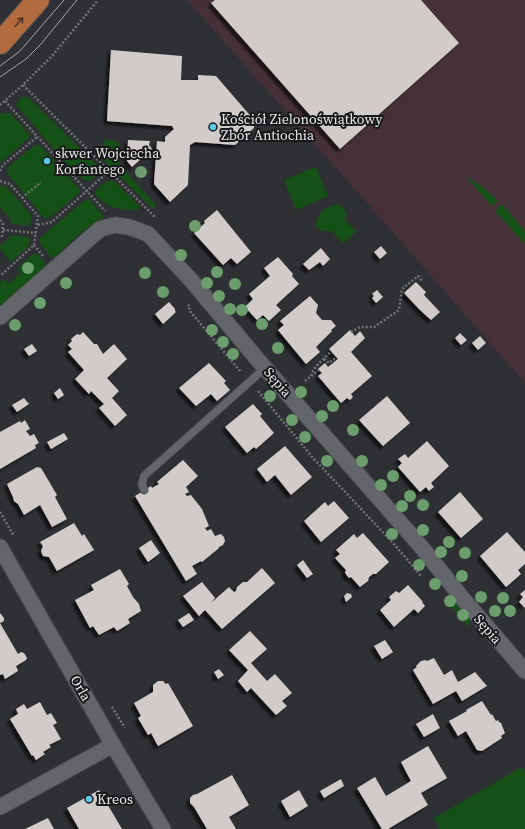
<svg xmlns="http://www.w3.org/2000/svg" width="525" height="829" viewBox="0 0 525 829" font-family="'Source Serif 4',serif">
<style>
.industrial{fill:#453137}
.green{fill:#155116}
.building{fill:#d1ccc9;filter:url(#shadow)}
.lines{fill:none;stroke-linecap:round;stroke-linejoin:round}
.service-casing{stroke:#4d4e51;stroke-width:9}
.minor-casing{stroke:#4d4e51;stroke-width:17}
.primary-casing{stroke:#4d4e51;stroke-width:24}
.path{stroke:#717275;stroke-width:2.5;stroke-dasharray:2 2;stroke-linecap:butt}
.service{stroke:#64656a;stroke-width:7}
.minor{stroke:#64656a;stroke-width:15}
.primary{stroke:#b26b3d;stroke-width:22}
.tram{stroke:#a5a6a9;stroke-width:1}
.tree{fill:#6b9e6c}
.oneway{stroke:#4e3526}
.poi-dot{fill:#5bc8e7;stroke:#18181a;stroke-width:1.5}
.labels{text-anchor:middle;dominant-baseline:central;stroke-width:4;stroke-linejoin:round;paint-order:stroke}
.poi-label{font-size:14px;fill:#e5e6e8;stroke:#18181a;text-anchor:start}
.street-label{font-size:14px;fill:#e5e6e8;stroke:#18181a}
</style>
<defs>
<filter id="shadow"><feDropShadow dx="-3.5" dy="3.5" stdDeviation="1" flood-color="#0009"/></filter>
</defs>
<rect width="100%" height="100%" fill="#2f3034"/>
<!-- industrial -->
<path class="industrial" d="M187,0H525V383L383,221Z"/>
<!-- green -->
<path class="green" d="M21,97H28L99,167C98,174 95,177 89,181L84,180L69,166L16,105Z
M2,113H10L30,135L29,138L0,163V114Z
M104,139L116,141L120,145L119,164L155,204V208L153,209L101,158Z
M40,145L80,190L78,194L49,218H44L8,174L7,168L34,146Z
M316,167L328,196L296,210L284,180Z
M465,176L483,187L498,201L492,206Z
M107,181H114L139,206V210C118,209 108,210 94,193L98,188Z
M0,186L7,187L31,215L30,226L11,224L12,221L0,207Z
M89,199L104,217C86,226 70,243 55,257H51L39,242V239L85,200Z
M340,204L347,213L345,220L356,232L343,243L332,231H321L315,224C322,208 324,207 340,204Z
M502,204L525,231V244L495,211Z
M10,235L29,237V246L11,262L0,249V246L10,237Z
M34,253L37,254L45,263L44,267L0,306V282L4,279L8,284L21,273L17,269Z
M452,598L470,618V628L445,600Z
M522,767L525,773V829H440L434,818Z"/>
<!-- building -->
<path class="building" d="M215,0H421L459,43L340,149L211,3Z
M111,50L182,56L181,80H198V75L216,76L254,120V128L235,145L195,142L190,145L188,185L170,202L154,184L157,141L165,142V137L174,129L172,126L107,121Z
M128,140L150,141L149,145L152,149L132,167L127,161Z
M217,210L251,252L237,264L231,258L223,265L194,233L205,223L204,221Z
M381,246L387,253L380,259L374,252Z
M321,248L330,259L323,266L320,262L309,270L303,264Z
M278,257L293,274L292,276L299,284L276,305L281,310L269,321L263,315L257,320L245,307L253,299L249,294L270,276L264,268Z
M416,282L426,292L424,295L440,312L431,320L419,309L404,293Z
M377,290L383,297L376,303L372,298L374,296L372,294Z
M310,296L318,305L316,313L322,320H331L336,326L331,330L332,331L316,347L320,352L306,364L278,330L284,325L280,321Z
M169,302L175,309V311L176,312L163,324L155,314Z
M350,330L355,336L360,331L365,338L351,352L372,376L351,394L353,397L350,400L347,398L341,403L318,376L322,373L318,369L325,363L328,367L338,359L329,349Z
M83,332L94,344H97L103,354L114,344L127,359L107,378L119,391L112,398L127,415L115,426L99,408L104,404L91,391L89,394L75,379L84,370L68,352L72,349L68,345L72,341L71,339L77,334L80,335Z
M460,333L467,340L461,345L455,338Z
M480,336L486,343L478,350L472,343Z
M32,344L37,351L29,356L24,349Z
M209,363L226,381L224,383L230,390L217,401L211,394L196,406L179,388Z
M60,388L64,395L58,399L54,393Z
M387,396L410,423L383,446L359,420Z
M24,398L29,404L17,412L12,405Z
M253,404L262,414L260,416L274,433L256,449L254,447L247,453L225,427Z
M25,420L30,429L26,431L30,436L34,434L39,443L35,445L36,448L0,469V432L20,421L21,423Z
M64,433L68,439L51,449L47,442Z
M427,441L449,466L431,483L434,487L429,491L426,487L420,492L398,467L402,463L398,459L405,454L408,458Z
M285,446L312,477L291,495L275,475L267,482L257,469Z
M183,460L198,476L186,487L189,492L185,494L187,496L191,495L202,509L209,526L205,528L207,531L211,529L215,536L221,534L224,537L225,541L223,545L219,547V548L202,562L201,561L192,566L197,574L186,581L135,496L151,486L152,488L159,484L157,482Z
M37,467L41,468L57,495L55,497L67,519L52,527L40,505L24,515L18,504L14,501L13,497L7,484Z
M460,492L483,519L461,538L438,512Z
M334,501L349,518L321,542L304,521L325,502L328,506Z
M74,523L82,536L84,534L94,550L57,571L49,557L43,556L41,551L43,546L40,542Z
M507,532L525,552V564L518,570L521,574L506,587L480,556Z
M363,533L389,562L376,574H373L369,577L368,581L360,587L351,577L349,578L345,573L346,570L335,558L340,554L336,550L354,534L357,538Z
M151,540L160,553L148,562L139,548Z
M303,560L313,574L307,578L297,565Z
M262,568L275,583L222,629L205,610L199,616L183,596L202,582L215,598L211,603L229,587L234,592L236,591L237,587L243,582H247Z
M120,569L129,584L127,586L133,597L139,604L141,611L128,619L130,623L117,631L114,627L99,635L93,626L90,628L75,600L94,590L91,585Z
M408,585L423,602H422L425,606L418,613L414,609L394,627L380,610L391,600L389,597L396,591L399,593Z
M525,590V608L519,602L523,597L520,594Z
M347,593L351,594L352,597L346,602L344,596Z
M0,613L4,618V621L0,623L18,654L21,652L24,653L27,658L26,660L16,666L18,671L5,679L3,674L0,675Z
M189,613L194,620L183,627L178,620Z
M250,631L267,649L251,663L267,681L275,674L292,693L282,701L287,706L276,715L251,688L247,692L238,681L248,670L229,650Z
M385,640L393,652L382,659L374,646Z
M434,658L444,675L452,670L458,682L475,672L487,686L462,701L456,691L433,704L413,670L417,667L416,666L421,661L426,660L427,661Z
M219,669L224,675L218,679L214,672Z
M158,681H163L166,684L168,683L193,726L158,746L151,733L148,735L138,718L141,716L134,703L153,692V685Z
M482,701L491,715L492,714L496,721L498,720L499,722L501,723L505,733L501,736L502,738L482,751L477,750L466,731L458,736L449,721L467,711L466,710Z
M40,702L47,715L51,713L57,723L53,725L61,739L49,745L51,747L43,752L45,754L36,760L33,755L32,756L10,719L18,714L16,709L24,704L27,709Z
M433,714L440,728L424,737L416,724Z
M428,746L447,778L421,793L428,805L388,829H382L357,788L375,777L386,796L411,781L401,762Z
M232,775L249,805L229,817L236,829H207L194,807L190,803V798L193,795L197,794Z
M341,779L344,786L324,798L320,791Z
M99,790L122,829H79L67,808Z
M299,790L308,806L290,817L281,801Z
M48,818L54,829H25Z"/>
<g class="lines">
<defs>
<path id="service" d="M144,490L142,484L144,476L265,368"/>
<path id="minor" d="M0,317L100,229L115,225L129,227L148,234L191,280L258,360L418,543L464,600L525,671
M0,547L113,745L163,829
M0,807L113,745"/>
<path id="primary" d="M0,43L38,0"/>
</defs>
<!-- service casing -->
<use href="#service" class="service-casing"/>
<!-- minor casing -->
<use href="#minor" class="minor-casing"/>
<!-- primary casing -->
<use href="#primary" class="primary-casing"/>
<!-- path -->
<path class="path" d="M23,85L156,218
M5,101L105,211
M0,105L23,85L52,56L98,0
M0,171L3,165L37,137
M0,181L10,184L38,216L34,245L0,276
M22,198L41,182
M0,220L3,224L2,236L0,237
M38,225L52,222L109,171
M3,230L36,233
M34,245L44,257
M188,305L190,306L189,310L241,372
M351,332L360,327H374L399,310L402,289L418,276L422,281
M324,359L329,363L334,359L336,360
M311,376C313,367 325,358 331,351
M305,381L319,370
M258,391L313,458L394,544L421,576
M0,512L14,536
M112,707L125,728"/>
<!-- service -->
<use href="#service" class="service"/>
<!-- minor -->
<use href="#minor" class="minor"/>
<!-- primary -->
<use href="#primary" class="primary"/>
<!-- tram -->
<path class="tram" d="M0,66L20,51L64,0
M0,77L26,59L41,44L77,0"/>
</g>
<!-- trees -->
<g class="tree">
<circle cx="141" cy="172" r="6"/>
<circle cx="195" cy="226" r="6"/>
<circle cx="181" cy="255" r="6"/>
<circle cx="28" cy="268" r="6"/>
<circle cx="217" cy="272" r="6"/>
<circle cx="145" cy="273" r="6"/>
<circle cx="66" cy="283" r="6"/>
<circle cx="207" cy="283" r="6"/>
<circle cx="235" cy="284" r="6"/>
<circle cx="163" cy="292" r="6"/>
<circle cx="219" cy="296" r="6"/>
<circle cx="40" cy="303" r="6"/>
<circle cx="230" cy="309" r="6"/>
<circle cx="242" cy="310" r="6"/>
<circle cx="262" cy="324" r="6"/>
<circle cx="15" cy="325" r="6"/>
<circle cx="212" cy="330" r="6"/>
<circle cx="223" cy="342" r="6"/>
<circle cx="278" cy="348" r="6"/>
<circle cx="233" cy="354" r="6"/>
<circle cx="301" cy="392" r="6"/>
<circle cx="270" cy="396" r="6"/>
<circle cx="333" cy="406" r="6"/>
<circle cx="322" cy="416" r="6"/>
<circle cx="292" cy="420" r="6"/>
<circle cx="353" cy="430" r="6"/>
<circle cx="305" cy="437" r="6"/>
<circle cx="327" cy="461" r="6"/>
<circle cx="362" cy="461" r="6"/>
<circle cx="393" cy="476" r="6"/>
<circle cx="381" cy="485" r="6"/>
<circle cx="410" cy="496" r="6"/>
<circle cx="423" cy="505" r="6"/>
<circle cx="402" cy="506" r="6"/>
<circle cx="423" cy="530" r="6"/>
<circle cx="392" cy="534" r="6"/>
<circle cx="449" cy="542" r="6"/>
<circle cx="441" cy="552" r="6"/>
<circle cx="465" cy="553" r="6"/>
<circle cx="419" cy="565" r="6"/>
<circle cx="462" cy="576" r="6"/>
<circle cx="435" cy="584" r="6"/>
<circle cx="481" cy="597" r="6"/>
<circle cx="503" cy="598" r="6"/>
<circle cx="450" cy="601" r="6"/>
<circle cx="495" cy="611" r="6"/>
<circle cx="510" cy="611" r="6"/>
<circle cx="463" cy="615" r="6"/>
</g>
<!-- one-way arrows -->
<defs><path id="oneway-shaft" d="M-6 0H5M1.5-3L5.5 0L1.5 3" fill="none" stroke-width="1.6" stroke-linecap="round" stroke-linejoin="round"/></defs>
<use class="oneway" href="#oneway-shaft" transform="translate(19 22) rotate(-48)"/>
<!-- markers -->
<g class="poi-dot">
<circle cx="213" cy="127" r="4"/>
<circle cx="47" cy="161" r="4"/>
<circle cx="89" cy="799" r="4"/>
</g>
<g class="labels">
<!-- poi labels -->
<g class="poi-label">
<text x="221" y="119">Kościół Zielonoświątkowy<tspan x="221" dy="16">Zbór Antiochia</tspan></text>
<text x="55" y="153">skwer Wojciecha<tspan x="55" dy="16">Korfantego</tspan></text>
<text x="97" y="799">Kreos</text>
</g>
<!-- street labels -->
<g class="street-label">
<text transform="translate(278 382) rotate(49)">Sępia</text>
<text transform="translate(488 629) rotate(49)">Sępia</text>
<text transform="translate(81 688) rotate(60)">Orla</text>
</g>
</g>
</svg>
